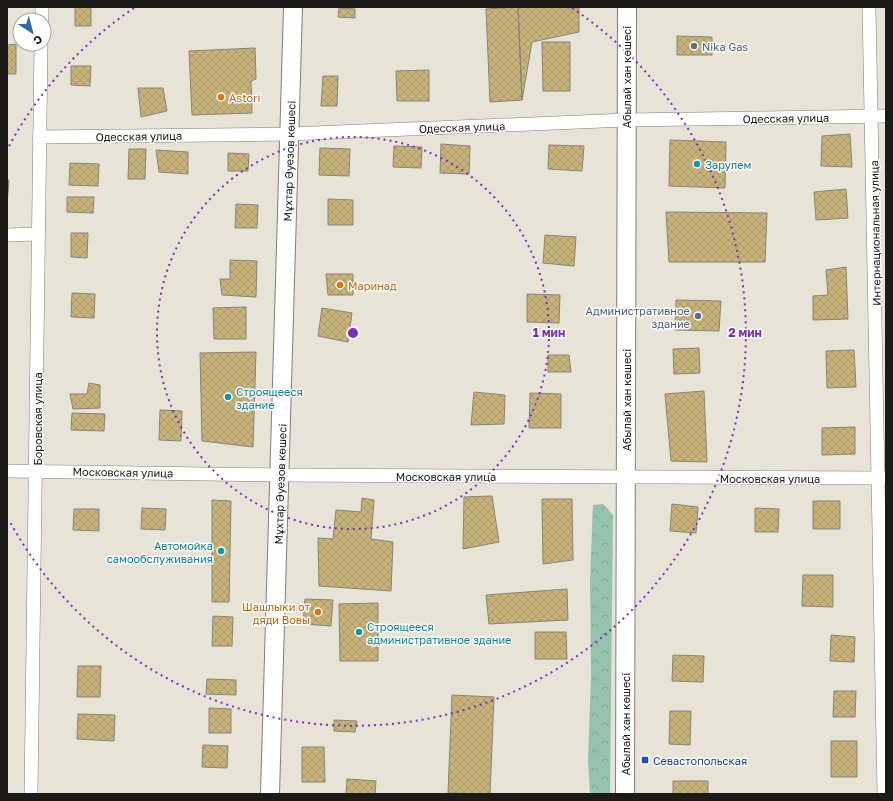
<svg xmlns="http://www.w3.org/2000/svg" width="893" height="801" viewBox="0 0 893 801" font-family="'Golos Text',sans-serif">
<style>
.park{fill:url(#park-crowns)}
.building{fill:url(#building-cross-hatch);stroke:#878378}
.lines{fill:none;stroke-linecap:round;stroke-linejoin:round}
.street-casing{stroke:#827f74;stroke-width:14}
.secondary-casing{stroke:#827f74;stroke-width:20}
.street{stroke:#fff;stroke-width:13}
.secondary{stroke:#fff;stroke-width:18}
.ring{fill:none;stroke:#7b2cbf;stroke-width:2;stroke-dasharray:2 4}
.service-dot{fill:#5c6f8a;stroke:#fff;stroke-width:1.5}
.food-dot{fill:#e8710a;stroke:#fff;stroke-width:1.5}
.culture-dot{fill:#0f9aa8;stroke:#fff;stroke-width:1.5}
.transit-dot{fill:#1a4fb4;stroke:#fff;stroke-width:1.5}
.labels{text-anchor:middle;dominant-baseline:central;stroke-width:3;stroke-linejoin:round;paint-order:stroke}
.service-label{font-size:11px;fill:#4e5e75;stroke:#fff;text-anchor:start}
.street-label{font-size:11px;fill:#1c1b17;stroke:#fff}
.food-label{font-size:11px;fill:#c56008;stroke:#fff;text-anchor:start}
.culture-label{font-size:11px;fill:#0d838f;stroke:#fff;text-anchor:start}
.transit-label{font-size:11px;fill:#164399;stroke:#fff;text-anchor:start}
.centre{fill:#7b2cbf;stroke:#fff;stroke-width:2}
.ring-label{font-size:12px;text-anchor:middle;font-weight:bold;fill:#7b2cbf;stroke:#fff;stroke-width:3;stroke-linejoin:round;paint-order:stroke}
</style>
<defs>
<pattern id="park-crowns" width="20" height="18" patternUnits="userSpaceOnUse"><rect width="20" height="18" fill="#96c3ad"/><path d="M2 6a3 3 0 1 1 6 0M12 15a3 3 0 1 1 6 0" fill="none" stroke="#81a794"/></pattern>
<pattern id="building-cross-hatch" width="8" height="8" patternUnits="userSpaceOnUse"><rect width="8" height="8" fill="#c7b37a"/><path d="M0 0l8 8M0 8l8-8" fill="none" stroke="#aa9969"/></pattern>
</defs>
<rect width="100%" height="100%" fill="#e7e3d7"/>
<!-- park -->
<path class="park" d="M603,504L613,515L610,794H590L588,759L591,676L590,580L593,505Z"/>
<!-- building -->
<path class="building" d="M75,7H91V26H75Z
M518,7H579V32L532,42L522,100Z
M518,7L522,100L490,102L486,9Z
M339,8L355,9V18L338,17Z
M677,36L712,37V55H677Z
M542,42H570V91H543Z
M16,44V74H7V45Z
M255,48L256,79L251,81L252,113L192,115L189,51Z
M71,66H91L90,86L71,85Z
M429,70V101H397L396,71Z
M323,76H338L337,106H321Z
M138,88H163L167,111L141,117Z
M850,134L852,167L821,166L822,136Z
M670,140L726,142L725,188L669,186Z
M441,144L470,146L469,174L440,173Z
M549,145L584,146L582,171L548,169Z
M394,146L422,147L421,168L393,167Z
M320,148L350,149L349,176L319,175Z
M129,149H146L145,179H128Z
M156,150L188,152V174L159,172Z
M228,153L249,154L248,171H228Z
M70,163L99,164L98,186L69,185Z
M7,180H9L7,205Z
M846,189L848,218L816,220L814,192Z
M67,197H94L93,213L67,212Z
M328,199L353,200V225H328Z
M236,204L258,205L257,228H235Z
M666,212L767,213L765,262H669Z
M71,233H88L87,258L71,257Z
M545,235L576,237L574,266L543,263Z
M230,260L257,261L256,297L222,295L220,279H230Z
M846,267L848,319L813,320V296L828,295L826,270Z
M326,274H353V295H328Z
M72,293L95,294L94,318L71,317Z
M527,294L560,295L559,323L527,322Z
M676,300L721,301L719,331L675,330Z
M246,307V339H214L213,308Z
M322,308L352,313L348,342L318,336Z
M699,348L700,373L674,374L673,349Z
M854,350L856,387L827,388L826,351Z
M256,352L253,447L202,441L200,353Z
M548,355H569L571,372H548Z
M89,383L100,385V408L73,409L70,394H87Z
M704,391L707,462L671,461L665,394Z
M474,392L505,395L504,424L471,425Z
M530,393L561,394V428H529Z
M160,410L182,411L181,441L159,440Z
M72,413L105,414L104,431L71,430Z
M855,427V454L822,455V428Z
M492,496L499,542L463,549L464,497Z
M362,498L374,500L371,539L393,542L391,591L319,586L318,538L333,539L336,510L361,512Z
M542,499H572L573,560L543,564Z
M212,500L231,501L229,602H212Z
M813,501H840V529H813Z
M672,504L698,507L696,533L670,531Z
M142,508L166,509L165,530L141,529Z
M755,508L779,509L778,532H755Z
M74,509H99V531L73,530Z
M803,575H833V607L802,606Z
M567,589L568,620L489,624L486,595Z
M305,599L333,600L331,626L303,624Z
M378,603V661H340L339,604Z
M213,616L233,617L232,646H212Z
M535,632H566L567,659H535Z
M831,635L855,637L854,662L830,661Z
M673,655L704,656L703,682L672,681Z
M78,666H101L100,697H77Z
M207,679L236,680V695L206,694Z
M834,691H856L855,717H833Z
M452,695L494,697L490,794L448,793Z
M209,708L231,709V733H209Z
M670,711H691L690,745L669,744Z
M78,714L115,715L114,741L77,739Z
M334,720L357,721L355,732L334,731Z
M831,741H857V777H831Z
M203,745L228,746L227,768L202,767Z
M302,747H324L325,782H302Z
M347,779L376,781L375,794H346Z
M673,781H708V794H673Z"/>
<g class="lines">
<defs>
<path id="street" d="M869,7L884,794
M42,20V7
M39,137L290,134L626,120L886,116
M7,235L37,234
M7,471L280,475L886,478
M31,794L41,44"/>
<path id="secondary" d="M270,794L293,7
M625,794L627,7"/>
</defs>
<!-- street casing -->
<use href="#street" class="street-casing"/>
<!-- secondary casing -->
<use href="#secondary" class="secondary-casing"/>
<!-- street -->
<use href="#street" class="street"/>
<!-- secondary -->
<use href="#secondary" class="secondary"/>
</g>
<!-- distance rings -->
<g class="ring">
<circle cx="353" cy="333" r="196"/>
<path d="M9 146A392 392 0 0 1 134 8M572 8A392 392 0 1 1 9 520"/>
</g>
<!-- markers -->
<g class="service-dot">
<circle cx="694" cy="46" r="4"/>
<circle cx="698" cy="316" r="4"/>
</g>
<g class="food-dot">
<circle cx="221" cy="97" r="4"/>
<circle cx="340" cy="285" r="4"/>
<circle cx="318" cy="612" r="4"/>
</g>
<g class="culture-dot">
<circle cx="697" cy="164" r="4"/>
<circle cx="228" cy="397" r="4"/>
<circle cx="221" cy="551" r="4"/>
<circle cx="359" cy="632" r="4"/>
</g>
<rect class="transit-dot" x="641" y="756" width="8" height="8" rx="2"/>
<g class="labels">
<!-- service labels -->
<g class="service-label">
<text x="702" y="46">Nika Gas</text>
<text x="690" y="310" text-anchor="end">Административное<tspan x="690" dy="13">здание</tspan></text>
</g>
<!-- street labels -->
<g class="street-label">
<text transform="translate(626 77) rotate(-90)">Абылай хан көшесі</text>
<text transform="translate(786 118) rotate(-1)">Одесская улица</text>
<text transform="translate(462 127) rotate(-2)">Одесская улица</text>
<text transform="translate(139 136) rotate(-1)">Одесская улица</text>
<text transform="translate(289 161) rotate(-88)">Мұхтар Әуезов көшесі</text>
<text transform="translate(875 233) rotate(-91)">Интернациональная улица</text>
<text transform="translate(626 400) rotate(-90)">Абылай хан көшесі</text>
<text transform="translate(37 419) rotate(-90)">Боровская улица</text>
<text transform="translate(123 472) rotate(1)">Московская улица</text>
<text x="446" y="476">Московская улица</text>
<text x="770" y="478">Московская улица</text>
<text transform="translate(280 484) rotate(-88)">Мұхтар Әуезов көшесі</text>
<text transform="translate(625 724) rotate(-90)">Абылай хан көшесі</text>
</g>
<!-- food labels -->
<g class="food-label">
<text x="229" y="97">Astori</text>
<text x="348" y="285">Маринад</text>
<text x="310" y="606" text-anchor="end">Шашлыки от<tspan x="310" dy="13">дяди Вовы</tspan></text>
</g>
<!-- culture labels -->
<g class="culture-label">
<text x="705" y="164">Зарулем</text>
<text x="236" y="391">Строящееся<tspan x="236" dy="13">здание</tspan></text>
<text x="213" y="545" text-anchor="end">Автомойка<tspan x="213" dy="13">самообслуживания</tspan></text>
<text x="367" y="626">Строящееся<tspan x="367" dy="13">административное здание</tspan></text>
</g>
<!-- transit labels -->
<g class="transit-label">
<text x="653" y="760">Севастопольская</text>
</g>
</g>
<circle cx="353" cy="333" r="6" class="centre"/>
<g class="ring-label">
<text x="549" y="337">1 мин</text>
<text x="745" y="337">2 мин</text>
</g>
<!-- border -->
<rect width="893" height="801" fill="none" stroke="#1c1b17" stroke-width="16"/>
<!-- north arrow -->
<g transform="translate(32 32) rotate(144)"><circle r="19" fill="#ffffff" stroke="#a4a4a2"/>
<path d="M0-3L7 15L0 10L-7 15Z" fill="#2d6ca2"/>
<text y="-6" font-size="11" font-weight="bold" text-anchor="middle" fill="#1c1b17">С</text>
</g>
</svg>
